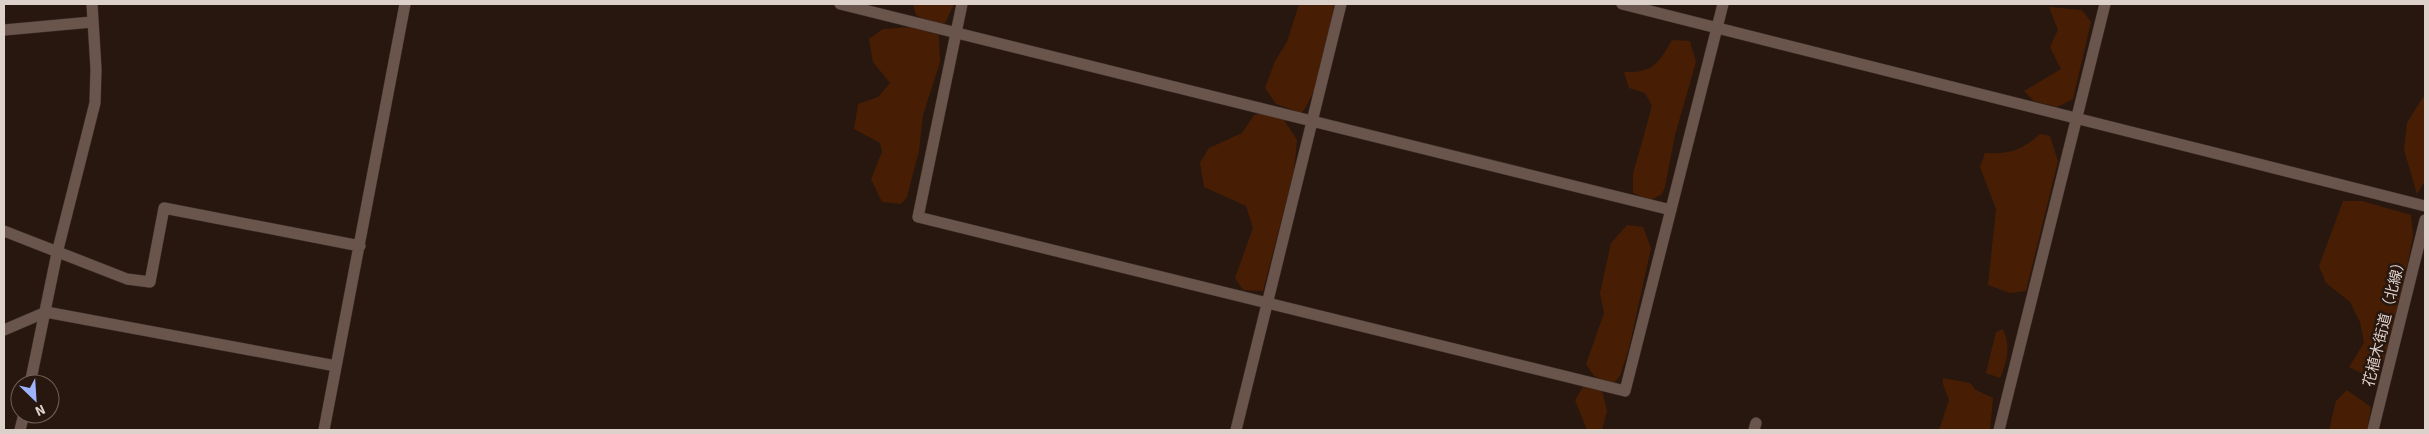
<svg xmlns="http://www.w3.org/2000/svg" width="2429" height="434" viewBox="0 0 2429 434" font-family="'Source Sans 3','Noto Sans JP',sans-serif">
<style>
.green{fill:#471e04}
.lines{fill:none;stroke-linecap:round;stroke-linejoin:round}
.minor-casing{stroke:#3d302d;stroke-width:12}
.minor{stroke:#69554b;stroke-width:11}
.labels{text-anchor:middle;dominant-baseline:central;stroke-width:5;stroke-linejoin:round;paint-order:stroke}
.street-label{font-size:15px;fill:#ddd1cb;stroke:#28170f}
</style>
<rect width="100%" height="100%" fill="#28170f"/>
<!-- green -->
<path class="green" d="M913,4H954L945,23L936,26L916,15Z
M1299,4H1334C1328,40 1323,82 1302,113L1276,104L1265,88L1275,61L1287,42Z
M2049,7L2082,10L2091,22L2073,99L2057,107L2034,101L2024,91L2061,69L2050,47L2058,30Z
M910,27L939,35L940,62L923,115L919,151L910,185L907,197L901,204L882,202L871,179L882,152L880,143L854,129L858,104L878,97L890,83L873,62L869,39L883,29Z
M1672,40L1690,41L1696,62L1675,135L1665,187L1662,194L1651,200L1633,193V174L1652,106L1645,93L1629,88L1624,72C1653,73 1658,64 1672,40Z
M2423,97L2425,98V181L2417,194L2404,150L2407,123Z
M1270,112L1282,117L1297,140L1294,171L1263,291L1243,290L1235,278L1253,228L1246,206L1204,187L1200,163L1209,148L1242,133L1254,115Z
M2040,134L2050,136L2058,161L2026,291L2010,293L1988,285L1996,209L1980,167L1985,153C2010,154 2021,151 2040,134Z
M2343,201H2362L2411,215L2413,235L2402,293L2384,360L2371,378L2349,367L2364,343L2360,322L2350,302L2326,283L2319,266Z
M1627,225L1643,227L1651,248L1629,348L1620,376L1613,384L1594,376L1586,364L1604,313L1600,293L1611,243Z
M2003,329C2011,347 2007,361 2000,378L1986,373L1996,332Z
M1943,378L1970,383L1976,390L1993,398L1990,430H1939L1949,400L1943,384Z
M1583,387L1602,391L1607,411L1602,430H1587L1575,400Z
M2347,390L2371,407L2367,430H2329L2336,401Z"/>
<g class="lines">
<defs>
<path id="minor" d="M840,4L1671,210
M962,4L918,217L1625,391L1723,4
M1622,4L2425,206
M4,30L92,22
M4,231L127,279L150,282L164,208L360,246
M4,330L46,312L336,366
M30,384L57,253L95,103L96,69L92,4
M20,430L24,414
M324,430L405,4
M1236,430L1341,4
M1754,430L1756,423
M1999,430L2105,4
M2373,430L2425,220"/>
</defs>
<!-- minor casing -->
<use href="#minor" class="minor-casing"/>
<!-- minor -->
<use href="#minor" class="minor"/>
</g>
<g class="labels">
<!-- street labels -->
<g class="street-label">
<text transform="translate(2385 321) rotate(-76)">花植木街道（北線）</text>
</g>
</g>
<!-- border -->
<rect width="2429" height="434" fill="none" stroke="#ddd1cb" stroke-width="10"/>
<!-- north arrow -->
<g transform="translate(35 399) rotate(155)"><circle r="24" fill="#28170f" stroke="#70615a"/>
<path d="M0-4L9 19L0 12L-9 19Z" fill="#9db4fd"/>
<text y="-8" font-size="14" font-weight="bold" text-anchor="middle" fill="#ddd1cb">N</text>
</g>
</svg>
